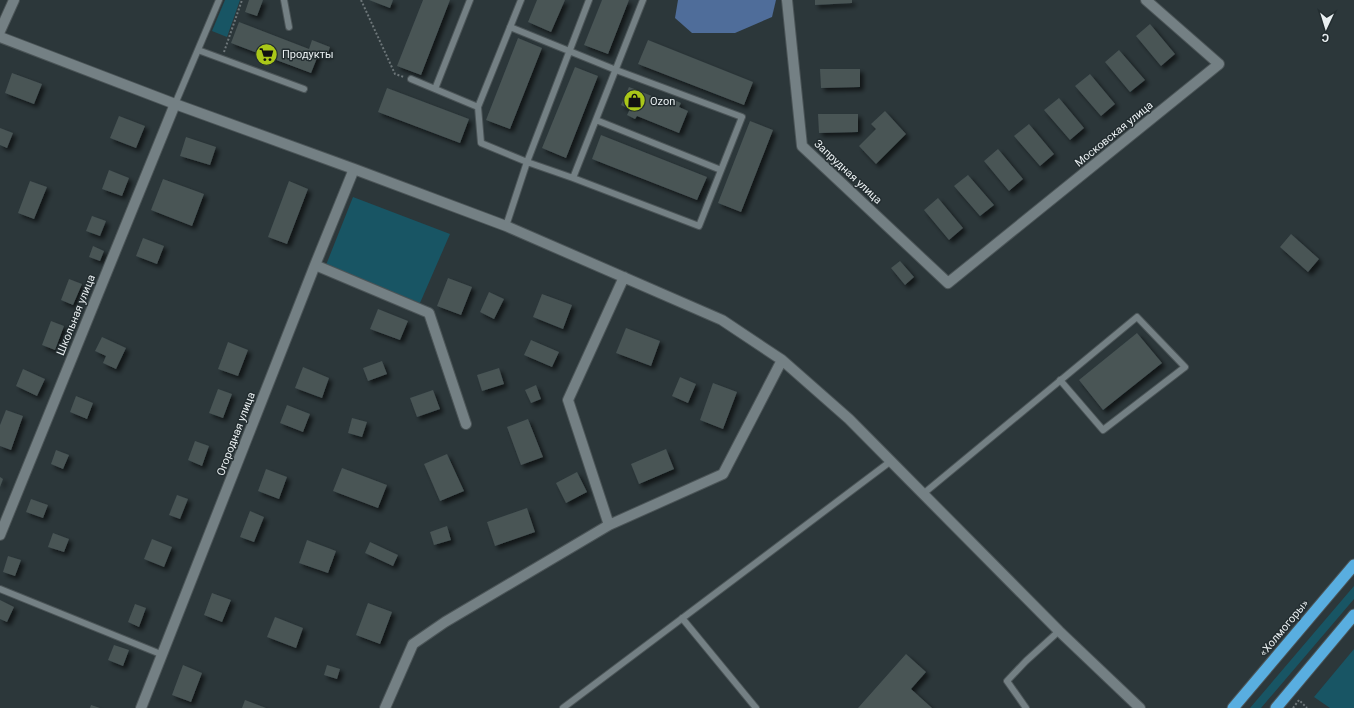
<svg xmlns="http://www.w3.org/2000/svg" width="1354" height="708" viewBox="0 0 1354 708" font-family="Roboto,sans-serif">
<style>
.green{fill:#185564}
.water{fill:#4f6d9a}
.building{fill:#485455;filter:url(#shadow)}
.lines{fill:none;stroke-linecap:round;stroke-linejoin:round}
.service-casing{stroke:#4b5457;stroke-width:8}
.minor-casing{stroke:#4b5457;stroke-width:12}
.trunk-casing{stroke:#4b5457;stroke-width:13}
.path{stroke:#6d7679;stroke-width:2;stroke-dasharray:2 2;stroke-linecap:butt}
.service{stroke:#748084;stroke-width:6}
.minor{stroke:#748084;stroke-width:10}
.trunk{stroke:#59aee0;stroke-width:11}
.labels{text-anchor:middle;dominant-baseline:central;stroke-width:3;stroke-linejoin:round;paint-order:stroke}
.poi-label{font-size:11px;fill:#e9eff1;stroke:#232d30;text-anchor:start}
.street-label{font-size:11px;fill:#e9eff1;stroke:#232d30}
</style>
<defs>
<filter id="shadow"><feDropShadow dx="3.5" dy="3.5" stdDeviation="2" flood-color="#0009"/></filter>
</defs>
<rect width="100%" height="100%" fill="#2c373a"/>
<!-- green -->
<path class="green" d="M225,0H240L227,37L212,31Z
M353,197L450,234L420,303L326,265Z
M1354,586V599L1261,708H1250Z
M1354,649V708H1330L1314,697Z"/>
<!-- water -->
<path class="water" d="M678,0H776L772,17L735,33H692L675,18Z"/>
<!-- building -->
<path class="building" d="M249,0H263L257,16L245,12Z
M369,0H393L390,8Z
M423,0H450L421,75L397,66Z
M537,0H565L551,32L528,22Z
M602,0H629L608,54L584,45Z
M815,0H852V3L815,5Z
M239,22L309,49L312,40L330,47L327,56L319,53L311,73L231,43Z
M1150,24L1175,54L1161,66L1136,36Z
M518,38L542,48L510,129L486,120Z
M648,40L753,82L744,105L638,64Z
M1119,50L1145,80L1130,92L1105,62Z
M575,67L598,76L566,158L542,148Z
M820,69H860V87L821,88Z
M12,73L42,84L34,104L5,93Z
M1090,74L1115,104L1101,116L1075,86Z
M629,87L672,104L674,100L681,103L679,107L688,111L679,133L637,116L635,119L627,115L630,109L621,105Z
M387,88L469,119L460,143L378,112Z
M1059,98L1084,128L1070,140L1044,110Z
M885,111L906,134L876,164L859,146L876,129L871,124Z
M818,114H858V132L819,133Z
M119,116L145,126L136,148L110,138Z
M750,121L773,130L741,212L718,203Z
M1029,124L1054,154L1040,166L1014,136Z
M0,128L13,133L7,148L0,145Z
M601,135L707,177L697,200L592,159Z
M186,137L216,147L210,165L180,156Z
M998,149L1023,179L1009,191L984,161Z
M109,170L129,178L122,196L102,189Z
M968,175L994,205L980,216L954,186Z
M163,179L204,194L192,226L151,210Z
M30,181L47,187L34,219L18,213Z
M289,181L308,189L287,244L268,237Z
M938,198L963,228L949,240L924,210Z
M92,216L106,221L100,236L86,231Z
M1291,234L1319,259L1308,272L1280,247Z
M143,238L164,246L157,264L136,256Z
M93,246L104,251L100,261L89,257Z
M900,261L914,277L905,285L891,268Z
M448,278L472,287L461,315L437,306Z
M69,279L82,284L73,305L61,300Z
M489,292L504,299L494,319L480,312Z
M542,294L572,305L563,329L533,317Z
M378,309L408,321L400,340L370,329Z
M51,321L64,326L55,350L42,345Z
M626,328L660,341L651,366L616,353Z
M1137,333L1162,363L1103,410L1079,380Z
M102,337L126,348L116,369L103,363L106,356L95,351Z
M531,340L559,352L552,367L524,355Z
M228,342L248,350L238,376L218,369Z
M382,361L387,374L368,381L363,368Z
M303,367L329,378L322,398L295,388Z
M499,368L504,384L482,391L477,375Z
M23,369L45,379L37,396L16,386Z
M680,377L696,384L688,403L672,396Z
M713,383L737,392L723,429L700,420Z
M536,385L541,399L531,403L525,390Z
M218,389L232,394L223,418L209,413Z
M433,390L440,409L417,417L410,398Z
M76,396L93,403L87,419L70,412Z
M287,405L310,414L303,432L280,423Z
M6,410L23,416L11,450L0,446V425Z
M352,418L367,422L362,437L348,433Z
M528,419L543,457L521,465L507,427Z
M195,441L209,446L202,466L188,460Z
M666,449L674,469L639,484L631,464Z
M56,450L69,455L63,469L51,464Z
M447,454L464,491L440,501L424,464Z
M342,468L387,485L378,508L333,491Z
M266,469L287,477L279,499L258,491Z
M577,472L587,492L566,503L556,483Z
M0,477L3,479L0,487Z
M177,495L188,499L180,519L169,515Z
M31,499L48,505L43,518L26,512Z
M527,508L535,532L495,546L487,522Z
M250,511L264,517L254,542L240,537Z
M447,526L451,540L434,545L430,532Z
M53,533L69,539L64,552L48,547Z
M152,539L172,547L164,567L144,559Z
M307,540L336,551L328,573L299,563Z
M370,542L398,555L393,566L365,553Z
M8,556L21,560L15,576L3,572Z
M212,593L231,600L222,622L204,615Z
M0,600L14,607L7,622L0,619Z
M368,603L392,612L380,644L356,635Z
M135,604L146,608L139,627L128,622Z
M275,617L303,628L296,648L267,637Z
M114,645L129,650L123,666L108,660Z
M906,654L926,672L911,689L932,708H858Z
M183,665L202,673L191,702L172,695Z
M327,665L340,669L337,679L324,675Z
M245,700L266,708H242Z
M91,705L100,708H90Z"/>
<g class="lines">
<defs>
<path id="service" d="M284,0L289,27
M470,0L435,89L478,107
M589,0L527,162L573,178L643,0
M510,27L616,70L742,117L699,226L573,178
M198,50L304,89
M411,79L435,89
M175,104L219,0
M596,120L721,170
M506,226L527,162L481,143L478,107L521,0
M923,494L1137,317L1185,367L1103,430L1060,380
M0,589L163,655
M682,618L756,708
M563,708L891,461
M1026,708L1007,681L1026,661L1059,631"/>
<path id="minor" d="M787,0L802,146L948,283L1219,64L1146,0
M0,31L14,0
M0,37L175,104L354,169L506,226L722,320L782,360L849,419L1059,631L1140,708
M315,265L429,313L466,424
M609,525L568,400L624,277
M0,535L175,104
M141,708L315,265L354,169
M385,708L413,644L445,622L609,525L723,474L782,360"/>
<path id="trunk" d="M1233,708L1354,565
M1276,708L1354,615"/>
</defs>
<!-- service casing -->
<use href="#service" class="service-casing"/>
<!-- minor casing -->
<use href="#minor" class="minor-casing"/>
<!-- trunk casing -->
<use href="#trunk" class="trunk-casing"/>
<!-- path -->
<path class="path" d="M361,0L395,74L404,77
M224,52L242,0
M1293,708L1299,700L1307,708"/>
<!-- service -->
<use href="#service" class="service"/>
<!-- minor -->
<use href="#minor" class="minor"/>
<!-- trunk -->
<use href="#trunk" class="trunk"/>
</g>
<!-- icons -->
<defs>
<symbol id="supermarket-disc" viewBox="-11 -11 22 22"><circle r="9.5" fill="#aac719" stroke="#232d30"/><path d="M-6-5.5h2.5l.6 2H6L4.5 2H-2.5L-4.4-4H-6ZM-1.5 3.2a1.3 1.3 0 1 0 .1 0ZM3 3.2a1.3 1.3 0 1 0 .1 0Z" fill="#111"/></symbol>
<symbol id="shop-disc" viewBox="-11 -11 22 22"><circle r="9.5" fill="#aac719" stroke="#232d30"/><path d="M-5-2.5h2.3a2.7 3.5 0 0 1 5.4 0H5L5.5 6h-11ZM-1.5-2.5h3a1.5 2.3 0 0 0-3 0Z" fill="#111"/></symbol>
</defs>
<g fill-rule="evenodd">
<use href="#supermarket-disc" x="254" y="42" width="25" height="25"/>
<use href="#shop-disc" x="622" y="88" width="25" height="25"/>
</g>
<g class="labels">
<!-- poi labels -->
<g class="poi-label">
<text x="282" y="54">Продукты</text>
<text x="650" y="101">Ozon</text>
</g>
<!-- street labels -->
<g class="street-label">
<text transform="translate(1114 134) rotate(-39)">Московская улица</text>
<text transform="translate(848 172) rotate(43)">Запрудная улица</text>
<text transform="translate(76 315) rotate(-68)">Школьная улица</text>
<text transform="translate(236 434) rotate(-69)">Огородная улица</text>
<text transform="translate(1284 628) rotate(-50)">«Холмогоры»</text>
</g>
</g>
<!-- north arrow -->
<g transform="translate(1326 28) rotate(184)" stroke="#232d30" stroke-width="3" paint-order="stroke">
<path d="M0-3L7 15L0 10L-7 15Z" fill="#e9eff1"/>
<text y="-6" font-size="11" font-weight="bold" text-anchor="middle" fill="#e9eff1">С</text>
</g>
</svg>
